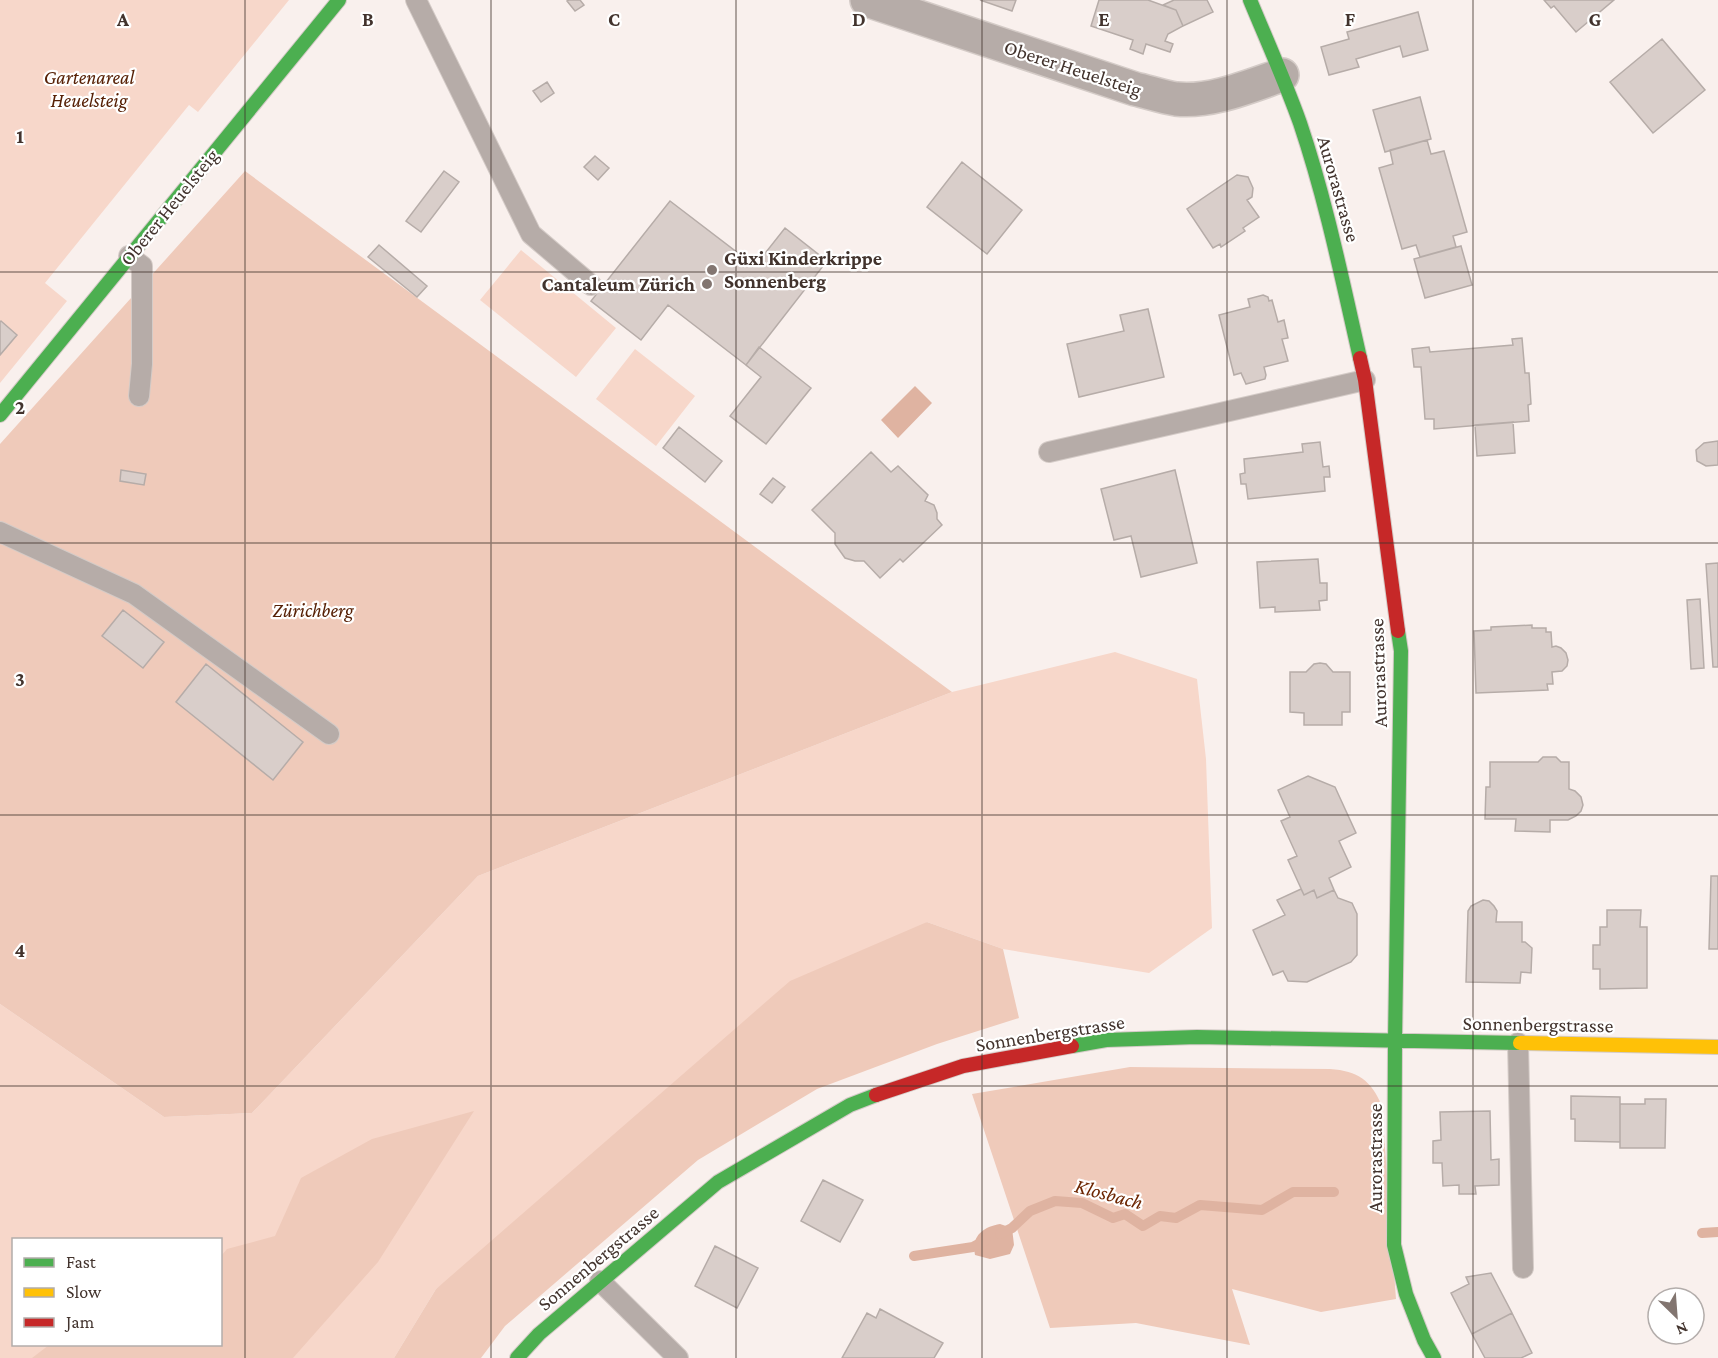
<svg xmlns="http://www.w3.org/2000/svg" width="1718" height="1358" viewBox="0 0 1718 1358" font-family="'Crimson Pro',serif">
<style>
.green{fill:#f7d7ca;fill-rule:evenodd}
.forest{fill:#efcaba}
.water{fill:#dfb3a1}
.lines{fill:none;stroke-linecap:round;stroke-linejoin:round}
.stream{stroke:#dfb3a1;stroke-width:10}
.building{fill:#d9ceca;stroke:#b6aca8;stroke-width:1.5}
.lane-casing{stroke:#d4cbc7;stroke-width:22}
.street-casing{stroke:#d4cbc7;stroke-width:36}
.fast-casing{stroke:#d4cbc7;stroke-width:16}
.slow-casing{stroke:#d4cbc7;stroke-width:16}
.jam-casing{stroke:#d4cbc7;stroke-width:16}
.lane{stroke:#b6aca8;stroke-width:20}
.street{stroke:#b6aca8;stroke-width:33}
.fast{stroke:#4caf50;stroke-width:14}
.slow{stroke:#ffc107;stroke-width:14}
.jam{stroke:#c62828;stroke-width:14}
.grid{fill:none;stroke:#42332d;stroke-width:1.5;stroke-opacity:0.55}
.poi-dot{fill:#827570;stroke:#fff;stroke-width:2}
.labels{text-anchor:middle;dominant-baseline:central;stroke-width:4.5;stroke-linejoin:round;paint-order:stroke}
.street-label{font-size:20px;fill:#42332d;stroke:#fff}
.park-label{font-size:20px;font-style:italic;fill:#572106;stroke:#fff}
.poi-label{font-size:20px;font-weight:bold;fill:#42332d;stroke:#fff;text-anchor:start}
.water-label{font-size:21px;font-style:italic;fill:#6c2500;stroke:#fff}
.grid-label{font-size:20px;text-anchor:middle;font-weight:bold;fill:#42332d;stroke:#fff;stroke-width:4.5;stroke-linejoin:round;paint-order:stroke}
</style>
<rect width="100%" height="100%" fill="#f9f0ed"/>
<!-- green -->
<path class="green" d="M0,0H289L198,112L189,105L45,283L67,301L0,383Z
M521,250L616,328L576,377L480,300Z
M635,349L695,396L656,446L596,399Z
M1115,652L1197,679L1206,759L1212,928L1149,973L1003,949L927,922L436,1289L394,1358H0V1004L164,1117L252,1113L478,876L952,692ZM14,1240H220V1344H14Z"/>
<!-- forest -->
<path class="forest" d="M245,171L952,692L478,876L252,1113L164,1117L0,1004V444Z
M927,922L1003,949L1019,1018L937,1044L817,1089L698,1160L505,1326L481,1358H394L436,1289L790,981Z
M1130,1067L1330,1069C1358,1071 1371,1080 1382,1106L1396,1299L1321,1312L1232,1289L1250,1345L1136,1323L1050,1328L972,1094Z
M474,1111L378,1262L293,1358H32L49,1345L220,1344L221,1256L227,1249L275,1236L301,1178L372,1139Z"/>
<!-- water -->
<path class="water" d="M915,386L932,403L898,438L881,420Z
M1000,1224L1012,1228L1014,1245L1010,1254L990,1259L975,1255C971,1236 983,1227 1000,1224Z"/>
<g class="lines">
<!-- stream -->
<path class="stream" d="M1702,1233L1718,1232
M1000,1234L1012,1228L1030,1211L1055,1201L1082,1203L1113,1218L1125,1214L1143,1226L1160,1216L1176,1218L1200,1205L1262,1210L1293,1192H1334
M914,1256L973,1247L986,1240"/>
</g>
<!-- building -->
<path class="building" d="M569,0H580L584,5L575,11L567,1Z
M980,0H1016L1012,11Z
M1099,0H1148L1176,10L1183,26L1168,34L1165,41L1173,44L1170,52L1146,44L1143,54L1130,49L1133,40L1091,26Z
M1174,0H1207L1213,12L1183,26L1176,10L1163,5Z
M1544,0H1614L1576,32L1554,6L1551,8Z
M1418,12L1428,50L1403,57L1400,46L1356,59L1359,67L1329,75L1321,47L1349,39L1347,32Z
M1662,39L1705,90L1653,133L1610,82Z
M547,82L554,93L541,102L533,91Z
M1420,97L1431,139L1385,152L1373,110Z
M1427,140L1431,154L1444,151L1467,232L1453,236L1456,247L1420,257L1416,245L1402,249L1379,168L1393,164L1390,150Z
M595,156L609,168L598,180L584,167Z
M962,162L1022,210L987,254L927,207Z
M444,171L459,182L421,232L406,221Z
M1237,175L1248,177L1253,188L1252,197L1247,200L1259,217L1243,228L1245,231L1221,247L1220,244L1213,248L1187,209Z
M670,201L755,266L785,228L827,261L746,365L668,305L641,340L591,301Z
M379,245L427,286L417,297L368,257Z
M1461,246L1472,285L1425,298L1414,259Z
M1263,295L1268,297L1269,301L1272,300L1278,322L1284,320L1288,338L1282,339L1288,361L1264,367L1266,375L1265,379L1246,384L1241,373L1234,375L1219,315L1250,307L1248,299Z
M1148,309L1164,377L1079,397L1067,344L1124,331L1120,315Z
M1,321L17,335L0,355V322Z
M1522,338L1525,373H1529L1531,404L1528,405L1529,421L1434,429V419H1425L1421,367H1414L1412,349L1429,347L1430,352L1513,345L1512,339Z
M759,347L811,388L766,444L730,416L761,377L746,365Z
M1513,422L1515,453L1477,456L1475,425Z
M679,427L722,461L705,482L663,448Z
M1718,441V465L1706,466L1697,461L1696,450L1704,443Z
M1320,442L1323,467L1329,466L1330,477H1324L1325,491L1248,499L1246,484H1241L1240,474L1245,473L1244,459L1303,452L1302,444Z
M871,452L891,472L898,466L928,495L925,501L934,505L937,513V519L942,525L903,562L900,559L880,578L864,561H855L845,558L835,544V533L812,510Z
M121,470L146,474L144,485L120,481Z
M1175,470L1197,563L1141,577L1131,536L1114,540L1101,489Z
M773,478L785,487L772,503L760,494Z
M1318,559L1320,583H1327V600L1319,601L1320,610L1275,612V607L1260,608L1257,562Z
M1718,563V667H1713L1706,564Z
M1700,599L1704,668L1691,669L1687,600Z
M123,610L164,642L143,668L102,636Z
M1532,625V628H1546V632H1551L1552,647L1556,646L1561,648L1566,653L1568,660L1567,666L1562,671L1552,672L1553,684H1547L1548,690L1476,693L1474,631L1491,630V627Z
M1320,663L1326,664L1333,672H1350V712H1342V725H1304V713L1290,712V672H1306L1314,664Z
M206,664L303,742L273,780L176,702Z
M1543,757H1556L1561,762H1569V789L1575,791L1581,797L1583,805L1581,811L1576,816L1568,820H1550V832L1515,831L1516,819H1485L1486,787H1490V762H1538Z
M1308,776L1335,787L1356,833L1339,841L1351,867L1329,878L1334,890L1317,898L1314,890L1304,895L1288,860L1297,856L1281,821L1290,817L1278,790Z
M1711,876H1718V949H1709Z
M1301,889L1304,895L1314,890L1317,898L1334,890L1338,898L1352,903L1357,914V955L1351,962L1307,982L1288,981L1283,971L1273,975L1253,930L1285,915L1277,900Z
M1483,900L1489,901L1494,906L1497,911L1496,922H1522V942H1525L1532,948L1531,973L1521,972L1520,983L1466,982L1468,911L1471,906Z
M1607,910H1641L1640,927H1647V988L1600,989V969H1593V945H1600V927H1607Z
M1571,1096L1620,1097V1142L1575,1141V1119H1571Z
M1645,1099H1666L1665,1148H1620V1104H1645Z
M1490,1111L1491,1160L1499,1159V1185L1475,1186L1476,1194H1459V1185L1443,1186L1442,1163H1433V1141L1441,1140L1440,1112Z
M823,1180L863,1200L840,1242L801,1221Z
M715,1246L758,1268L737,1308L695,1286Z
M1491,1273L1512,1313L1472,1334L1451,1293L1469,1284L1466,1277Z
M880,1309L943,1343L934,1358H842L867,1313L876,1318Z
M1512,1313L1532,1353L1521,1358H1485L1472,1334Z"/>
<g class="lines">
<defs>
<path id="lane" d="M416,0L531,234L591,285
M129,256L142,266V364L139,396
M1049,452L1365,380
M0,532L134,594L329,734
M1518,1043L1523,1268
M600,1281L678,1358"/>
<path id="street" d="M867,0L1135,89C1148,92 1163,97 1176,99C1210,103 1250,86 1282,75"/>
<path id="fast" d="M1250,0C1267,41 1285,81 1300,123C1326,200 1342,279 1360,358
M0,415L339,0
M1398,631L1401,651L1395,1041L1394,1245L1406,1294L1424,1340L1434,1358
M1072,1046L1106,1040L1197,1037L1520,1043
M517,1358L539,1334L718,1182L850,1105L876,1095"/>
<path id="slow" d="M1520,1043L1718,1047"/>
<path id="jam" d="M1360,358L1365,380L1398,631
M876,1095L963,1066L1072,1046"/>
</defs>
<!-- lane casing -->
<use href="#lane" class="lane-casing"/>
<!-- street casing -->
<use href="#street" class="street-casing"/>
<!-- fast casing -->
<use href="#fast" class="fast-casing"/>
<!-- slow casing -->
<use href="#slow" class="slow-casing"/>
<!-- jam casing -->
<use href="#jam" class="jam-casing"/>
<!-- lane -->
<use href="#lane" class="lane"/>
<!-- street -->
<use href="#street" class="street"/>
<!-- fast -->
<use href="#fast" class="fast"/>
<!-- slow -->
<use href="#slow" class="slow"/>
<!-- jam -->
<use href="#jam" class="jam"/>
</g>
<!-- grid -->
<path class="grid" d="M245,0V1358M491,0V1358M736,0V1358M982,0V1358M1227,0V1358M1473,0V1358M0,272H1718M0,543H1718M0,815H1718M0,1086H1718"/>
<!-- markers -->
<g class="poi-dot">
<circle cx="712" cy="270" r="6"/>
<circle cx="707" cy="284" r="6"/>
</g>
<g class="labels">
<!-- street labels -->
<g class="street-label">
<text transform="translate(1073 68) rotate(18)">Oberer Heuelsteig</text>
<text transform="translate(1339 189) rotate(74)">Aurorastrasse</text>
<text transform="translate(169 207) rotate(-51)">Oberer Heuelsteig</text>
<text transform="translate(1378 673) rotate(-92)">Aurorastrasse</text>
<text transform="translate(1538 1024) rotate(1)">Sonnenbergstrasse</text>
<text transform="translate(1050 1033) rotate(-9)">Sonnenbergstrasse</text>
<text transform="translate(1375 1158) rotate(-90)">Aurorastrasse</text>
<text transform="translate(598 1258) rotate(-40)">Sonnenbergstrasse</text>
</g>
<!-- park labels -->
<g class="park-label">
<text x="89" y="77">Gartenareal<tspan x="89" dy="23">Heuelsteig</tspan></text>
<text x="313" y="610">Zürichberg</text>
</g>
<!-- poi labels -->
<g class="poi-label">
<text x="724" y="258">Güxi Kinderkrippe<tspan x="724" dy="23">Sonnenberg</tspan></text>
<text x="695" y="284" text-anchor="end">Cantaleum Zürich</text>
</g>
<!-- water labels -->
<g class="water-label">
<text transform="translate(1109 1194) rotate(15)">Klosbach</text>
</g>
</g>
<g class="grid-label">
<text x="123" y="26">A</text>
<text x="368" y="26">B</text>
<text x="614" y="26">C</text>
<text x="859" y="26">D</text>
<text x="1104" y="26">E</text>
<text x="1350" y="26">F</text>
<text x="1595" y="26">G</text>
<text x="20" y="143">1</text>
<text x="20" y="414">2</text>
<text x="20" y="686">3</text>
<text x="20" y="957">4</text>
</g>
<!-- legend -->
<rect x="12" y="1238" width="210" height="108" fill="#ffffff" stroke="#b3adab" stroke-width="1.5"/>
<rect x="24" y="1258" width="30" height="9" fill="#4caf50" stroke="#b3adab" stroke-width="1.5"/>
<text x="66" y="1268" font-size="18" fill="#42332d">Fast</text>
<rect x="24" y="1288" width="30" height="9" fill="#ffc107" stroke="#b3adab" stroke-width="1.5"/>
<text x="66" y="1298" font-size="18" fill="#42332d">Slow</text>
<rect x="24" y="1318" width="30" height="9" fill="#c62828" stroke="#b3adab" stroke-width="1.5"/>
<text x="66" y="1328" font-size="18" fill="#42332d">Jam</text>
<!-- north arrow -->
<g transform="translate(1676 1316) rotate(155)"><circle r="28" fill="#ffffff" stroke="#b3adab" stroke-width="1.5"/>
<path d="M0-4.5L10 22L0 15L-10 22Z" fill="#827570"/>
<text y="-9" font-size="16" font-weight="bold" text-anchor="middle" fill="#42332d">N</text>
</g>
</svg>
